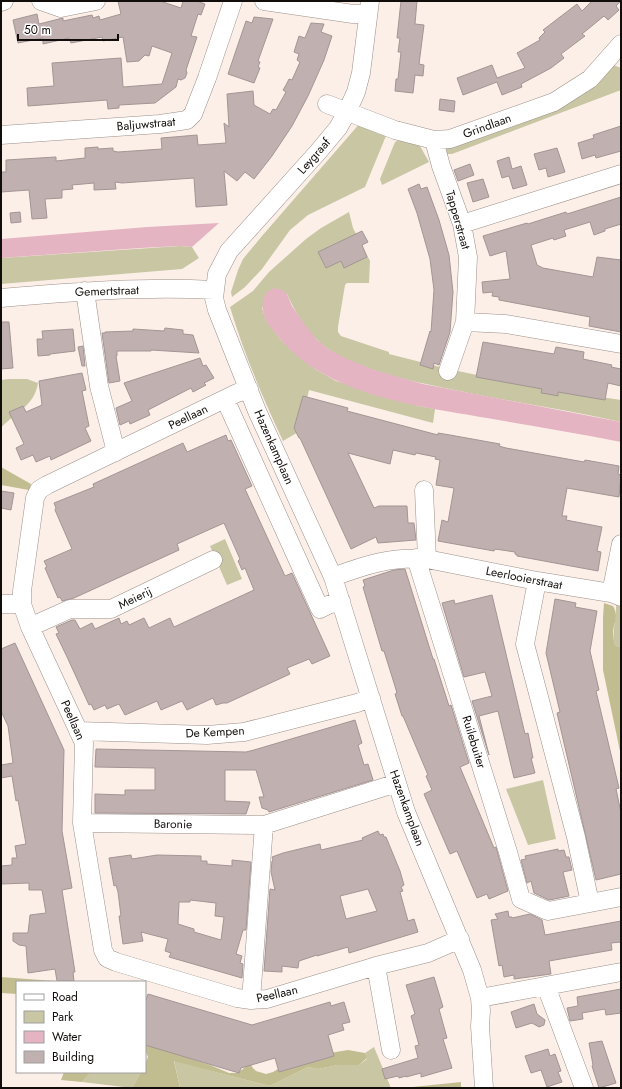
<svg xmlns="http://www.w3.org/2000/svg" width="622" height="1089" viewBox="0 0 622 1089" font-family="Jost,sans-serif">
<style>
.green{fill:#c9c6a4}
.forest{fill:#c2bd90}
.water{fill:#e5b4c3}
.building{fill:#c0b1b0;stroke:#a39594;fill-rule:evenodd}
.lines{fill:none;stroke-linecap:round;stroke-linejoin:round}
.minor-casing{stroke:#9b908a;stroke-width:19}
.minor{stroke:#fff;stroke-width:18}
.labels{text-anchor:middle;dominant-baseline:central;stroke-width:3;stroke-linejoin:round;paint-order:stroke}
.street-label{font-size:12px;fill:#110d0b;stroke:#fff}
</style>
<rect width="100%" height="100%" fill="#fcefe8"/>
<!-- green -->
<path class="green" d="M611,64L621,68V90L452,154H447L446,148L494,125Z
M361,122L388,131L365,187L308,215L290,230L262,269L245,287L232,297L231,292L238,270L243,259L262,236Z
M399,140L420,146L429,162L382,185L380,179L395,142Z
M349,212L353,228L370,261L369,283H347L345,285L338,327V332L341,336L389,352V354L448,369L540,388L621,400V422C571,411 520,403 469,393C426,384 366,374 328,349C309,336 296,314 287,294L262,308L266,320L281,340L297,355L315,369L336,381L419,406L435,409L433,423L309,390L300,431L283,441C263,398 244,354 230,307L253,291L269,272L306,239L321,228Z
M180,246L192,247L199,258L182,269L1,284V258Z
M9,379H27L38,383C34,407 15,412 1,428V380Z
M225,539L242,579L227,585L210,546Z
M621,604V647H618L615,645C611,630 617,620 616,605Z
M543,780L556,839L528,845L506,789Z
M374,1047L391,1088H180L174,1060L219,1073L270,1086L308,1067L318,1069L338,1065H359L367,1059L365,1053Z
M79,1072H141L132,1088L82,1082L89,1074Z"/>
<!-- forest -->
<path class="forest" d="M1,467L31,484L29,490L1,485Z
M604,603L613,606C619,617 614,621 613,632C613,636 614,641 615,645L618,647H621V756L603,670V617Z
M1,977L68,982H70H17V994L1,993Z
M145,1041L170,1052L210,1065L229,1073H237L243,1069L251,1061L252,1067L256,1071L266,1074L273,1072L294,1059L348,1050L365,1053L367,1058L359,1065H338L318,1069L308,1067L270,1086L219,1073L174,1061L180,1088H132L141,1072H145V1064L148,1057L145,1050Z
M64,1072H91L82,1082L61,1080Z
M461,1082V1088H403Z"/>
<!-- water -->
<path class="water" d="M219,223L192,247L180,246L141,248L1,258V239L147,227Z
M275,288L282,290L287,294L292,306L305,325L317,340L328,349L347,359L374,370L423,384L621,422V442C576,433 531,426 487,418C417,406 323,395 277,335C273,330 267,324 265,318C262,310 261,299 267,292C269,290 273,289 275,288Z"/>
<!-- building -->
<path class="building" d="M118,1H160L181,8L183,1H197L205,4L201,15L198,14L191,36L197,37L186,70L187,73L185,78L181,80L178,79L176,87L155,103L119,105V108L108,109L107,100L28,106L27,88L54,86L52,63L121,58L123,87L162,84L172,53L152,46L149,56L145,55L139,61L127,62L123,37L103,41L102,37L71,43L69,38L43,44V38L18,43L13,20L37,14L39,24L63,18V21L92,15L93,18L99,16L100,20L121,14Z
M401,1H417L415,24L424,25L419,64L424,65L423,76L415,75L413,93L395,91L396,79H398L401,52H398L400,38H397Z
M592,1H621L616,6L619,10L608,20L604,16L582,34L585,36L561,54L564,58L551,68L521,84L522,87L502,95L497,82L463,95L457,78L492,65L497,78L525,68L517,53L540,40L539,38L545,32L543,30L577,4L582,11Z
M254,17L273,19L258,61L260,62L258,67L260,68L254,83L228,74L246,21L252,23Z
M311,23L324,24L321,32L332,36L324,60L308,96L292,126L272,156L254,179L245,172L237,181L224,171L227,205L196,207L194,178L122,183L115,182L116,189L94,190V183L72,185L73,189L62,190V198L45,199L47,218L32,219L29,190L1,192V172H6V160L56,157V161L85,158V148L98,147V149L113,148V151L118,152L162,149L161,138L174,137L197,135L198,145L226,143L224,123L229,127L227,94L253,91L254,105L270,114L273,109L276,110L286,92L283,90L286,85L289,79L292,80L300,62L297,60L299,54L294,52L299,36L305,38Z
M440,99L455,101L454,112L439,110Z
M621,126V151L596,158L595,155L582,159L578,143L594,138L593,135Z
M557,148L565,172L548,177L546,168L539,170L534,154Z
M509,157L512,169L521,166L527,185L513,189L509,176L502,178L497,161Z
M470,164L474,175L458,181L454,170Z
M483,179L489,197L473,202L467,183Z
M419,184L421,189L427,187L439,220L449,255L453,292L450,332L439,365L434,363L433,369L420,365L430,331L431,332L434,290L430,259L417,213L408,189Z
M621,197V224L605,229V231L594,235L590,222L564,230L566,236L554,240L553,238L531,245L537,265L543,268L593,277L597,257L621,260V332L589,326L590,317L499,300V297L492,296L493,292L483,293L482,282L510,279L506,251L490,256L483,236L527,223L528,224L566,212L567,214Z
M20,212L21,222L11,223L10,213Z
M362,231L368,242L362,245L367,257L344,268L341,261L326,268L318,252Z
M1,322H9L13,368L1,369Z
M165,328L183,330V334L193,335L199,353L151,350V351H117V356H116L120,381L109,383L102,333H105V332L133,331V329L164,331Z
M73,329L75,351L50,354V355L38,356L37,339H43L42,331Z
M483,342L554,354L556,347L584,352L583,359L612,365L611,367L621,369V386L608,383L605,400L558,392V396L548,394L541,393L542,389L476,377Z
M83,346L85,366H82L78,347Z
M200,358L203,366L206,365L214,378L204,383L206,385L193,392L191,388L148,410L150,415L130,424L129,421L120,425L116,408L132,401L124,383Z
M82,373L86,390L82,391L89,426L85,428L91,441L51,460L50,456L36,462L33,455L21,460L16,448L24,444L9,412L23,406L26,412L42,405L39,381Z
M303,396L348,408L347,411L438,435V433L450,435L500,444L499,446L506,448L584,462L585,460L619,466L618,474L621,475L619,497L567,488L562,516H567L566,520L602,527L597,551L601,552L598,571L517,556V555L515,554V552L495,549L494,551L438,541L442,520L448,522L454,488L436,485L440,460L435,459L436,457L416,453L415,455L393,450L390,464L348,453L374,508L379,506H407L408,523H414L416,540L378,543L376,537L351,549L300,438H299L294,428Z
M226,435L228,441L231,440L252,486L245,489L285,576L292,573L330,656L312,664L309,659L287,668L290,674L227,703H223L216,705L213,698L187,710L182,701L161,710L157,701L125,715L119,704L107,709L105,705L94,710L91,704L89,705L68,659L56,634L59,633L56,627L72,620H75L80,629L92,623L95,629L119,618L121,624L127,621L129,625L144,618L149,628L170,618L174,627L254,590L245,568L242,570L238,561L240,559L224,523L177,544L179,550L74,598L62,601L60,597L58,598L45,568L47,567L44,561L72,549L55,510L56,508L54,503L94,487L93,484L183,443L187,452Z
M1,491L14,493L11,510L1,508Z
M405,569L433,659H434L449,706L451,705L469,763L460,767L494,848L496,847L508,891L489,899L487,894L477,898L457,851L450,854L424,794L432,790L426,776L428,775L403,716H402L395,694L397,693L394,683L384,651H382L363,587L365,586L363,580L394,570Z
M492,595L525,734L528,733L533,758H531L535,773L514,778L498,711L479,716L489,755L472,701L492,696L485,672L464,677L442,603L454,600L455,604Z
M555,599L576,603L575,607L597,611L590,651L599,690L596,691L619,788L616,789L621,813V874L596,880L557,713L560,712L546,653Z
M15,643L64,750L62,831L72,888L62,890L75,972H73L74,981H57L55,969L28,973L26,946L19,945L13,941V933H28L30,915L46,913L42,890H29V883L1,884V866L12,865V858H17L15,846L26,844L18,800L16,801L12,776L1,778V765L13,763L8,726L1,711V649Z
M355,720L362,743L358,745L364,765L368,764L373,780L269,812L268,810L262,808L259,797H264L256,770H225V801L250,802L246,814L95,813V794L125,795V790H155V768L95,767L96,749L246,752L254,750Z
M378,831L380,835L383,834L384,837H386L400,871L404,885L401,887L403,891L400,892L408,921L414,919L418,932L349,953L348,947L317,956V955L299,961L298,968L282,966V972L264,971L270,889L275,890L271,872L272,861L273,860L272,857L283,853L320,844L321,850L363,840L362,838ZM368,889L377,911L346,919L340,896Z
M558,849V851L564,850L566,857H569L572,870L563,872L569,896L549,900L534,893L531,881L527,883L521,860L526,859L525,856Z
M131,855L132,859L157,855L201,856V861H207V864L232,866V860L251,862L246,930H243L236,954L242,956L240,963L243,964L242,978L169,957L171,953L165,951L168,939L141,932L143,941L123,944L119,916H121L118,892L116,885L114,886L109,858ZM190,900L216,903L215,916L224,917L221,940L194,932V929L178,924L179,902H190Z
M508,911L509,917H512V918L530,914L542,920L545,935L621,921V942L611,943L612,950L549,961L551,974L514,979V975L504,977L502,965L499,966L491,920L498,919L495,914Z
M434,977L443,1007L439,1009L447,1038L443,1039L452,1068L421,1077V1073L406,1077V1076L399,1078L398,1076L385,1079L382,1069L418,1058L415,1046L419,1045L411,1016L415,1014L406,985Z
M621,989V1013L606,1015L605,1009L582,1013L583,1019L570,1021L567,1008L578,1006L577,997Z
M148,994L252,1025L330,1002L331,1006L344,1002L350,1022L342,1024L344,1030L328,1035L334,1056L279,1072L275,1058L241,1068L239,1073L145,1045V1002Z
M534,1004L537,1014L545,1020L544,1025L539,1027L532,1023L516,1028L511,1012Z
M602,1041L616,1083L599,1088L592,1066L593,1065L589,1043Z
M548,1049L550,1056L555,1054L561,1071L558,1072L562,1082L547,1087L541,1070L531,1073L525,1056Z"/>
<g class="lines">
<defs>
<path id="minor" d="M41,1L61,8L96,1
M264,1L353,14H368
M370,1L361,73L356,92L347,112L338,128L318,152L229,251L217,274L214,298L217,310L257,411L333,577L406,812L472,970L480,998L481,1011L480,1026L484,1088
M1,2L4,1
M327,104L395,130L434,140L450,139L554,102L590,79L621,44
M1,135L160,124L187,120L193,114L207,78L233,1
M434,140L441,166L462,224L468,257L465,322L448,371
M462,224L621,174
M85,291L99,386L116,452
M1,298C72,292 143,286 214,290
M465,322L506,324L621,344
M249,389L237,393L47,485L39,490L35,498L22,591V604L30,627L84,743L82,823L103,950L107,958L116,962L237,998L251,1000L267,999L376,966L428,953L460,939
M225,399L320,609L328,605L341,601
M424,490L427,559
M416,558L508,852L521,899L548,911L621,897
M333,577C365,565 393,556 427,559L537,581L611,593L621,597
M537,581L525,644L576,837L590,903
M611,593L621,544
M1,604H22
M30,627L70,609H111L213,560
M78,731L207,735L244,732L357,703L371,698
M82,823L264,825L397,783
M376,966L391,1050
M546,986L584,1088
M480,998L621,972
M251,1000L264,825"/>
</defs>
<!-- minor casing -->
<use href="#minor" class="minor-casing"/>
<!-- minor -->
<use href="#minor" class="minor"/>
</g>
<g class="labels">
<!-- street labels -->
<g class="street-label">
<text transform="translate(146 124) rotate(-5)">Baljuwstraat</text>
<text transform="translate(487 126) rotate(-20)">Grindlaan</text>
<text transform="translate(314 156) rotate(-49)">Leygraaf</text>
<text transform="translate(458 220) rotate(74)">Tapperstraat</text>
<text transform="translate(107 291) rotate(-2)">Gemertstraat</text>
<text transform="translate(188 417) rotate(-26)">Peellaan</text>
<text transform="translate(274 447) rotate(66)">Hazenkamplaan</text>
<text transform="translate(524 578) rotate(11)">Leerlooierstraat</text>
<text transform="translate(135 598) rotate(-26)">Meierij</text>
<text transform="translate(73 720) rotate(66)">Peellaan</text>
<text transform="translate(215 732) rotate(-3)">De Kempen</text>
<text transform="translate(474 742) rotate(73)">Ruilebuiter</text>
<text transform="translate(407 808) rotate(70)">Hazenkamplaan</text>
<text transform="translate(173 824) rotate(1)">Baronie</text>
<text transform="translate(277 994) rotate(-13)">Peellaan</text>
</g>
</g>
<!-- border -->
<rect width="622" height="1089" fill="none" stroke="#110d0b" stroke-width="4"/>
<!-- legend -->
<rect x="16" y="981" width="130" height="92" fill="#ffffff" stroke="#a09e9d"/>
<rect x="24" y="994" width="20" height="6" fill="#ffffff" stroke="#a09e9d"/>
<text x="52" y="1001" font-size="12" fill="#110d0b">Road</text>
<rect x="24" y="1011" width="20" height="12" fill="#c9c6a4" stroke="#a09e9d"/>
<text x="52" y="1021" font-size="12" fill="#110d0b">Park</text>
<rect x="24" y="1031" width="20" height="12" fill="#e5b4c3" stroke="#a09e9d"/>
<text x="52" y="1041" font-size="12" fill="#110d0b">Water</text>
<rect x="24" y="1051" width="20" height="12" fill="#c0b1b0" stroke="#a09e9d"/>
<text x="52" y="1061" font-size="12" fill="#110d0b">Building</text>
<!-- scale -->
<path d="M18 34v6h100v-6" fill="none" stroke="#110d0b" stroke-width="2"/>
<text x="24" y="34" font-size="12" fill="#110d0b" stroke="#ffffff" stroke-width="3" paint-order="stroke">50 m</text>
</svg>
